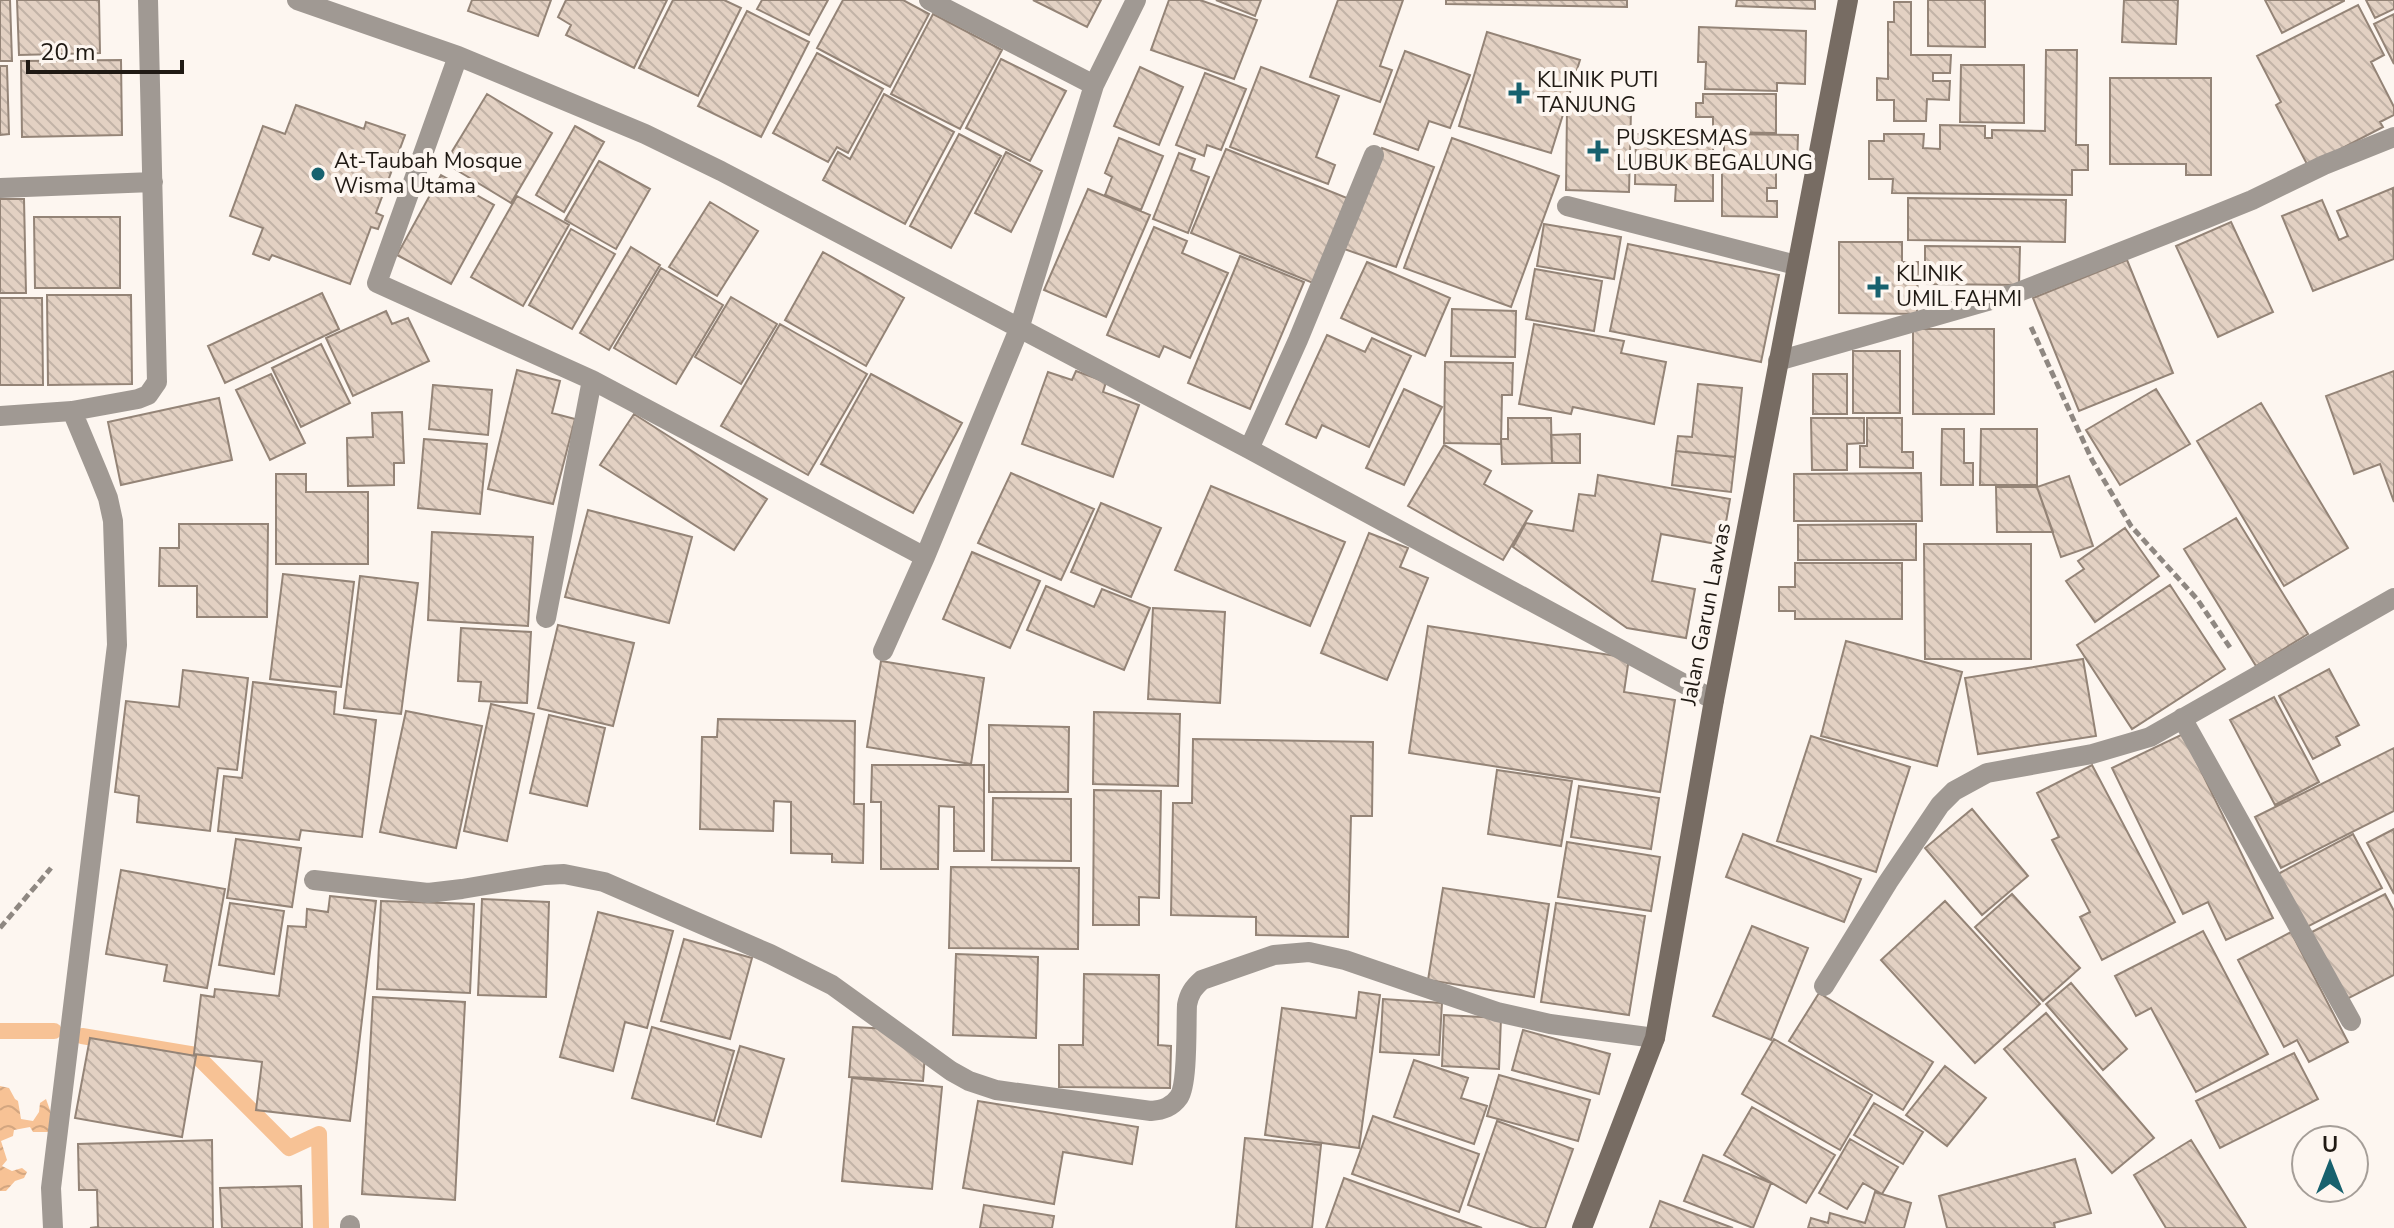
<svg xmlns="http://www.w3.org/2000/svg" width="2394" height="1228" viewBox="0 0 2394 1228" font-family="'Nunito Sans',sans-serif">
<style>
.water{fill:url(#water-waves)}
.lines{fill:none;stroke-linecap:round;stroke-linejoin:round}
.stream{stroke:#f7c295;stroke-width:16}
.building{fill:url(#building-back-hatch);stroke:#948477;stroke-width:2}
.path{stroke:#8f8882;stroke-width:5;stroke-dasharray:8 4;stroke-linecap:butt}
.street{stroke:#a09993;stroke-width:20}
.secondary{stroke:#776c63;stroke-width:20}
.poi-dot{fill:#17616e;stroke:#fdf6f0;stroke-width:3}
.labels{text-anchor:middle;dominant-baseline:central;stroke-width:8;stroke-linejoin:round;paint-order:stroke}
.poi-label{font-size:22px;fill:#201a14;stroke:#fdf6f0;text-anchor:start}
.street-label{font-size:22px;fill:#201a14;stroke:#fdf6f0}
</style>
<defs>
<pattern id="water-waves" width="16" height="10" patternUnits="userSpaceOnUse" patternTransform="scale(2)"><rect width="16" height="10" fill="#f7c295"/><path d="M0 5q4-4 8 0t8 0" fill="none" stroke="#d3a680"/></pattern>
<pattern id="building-back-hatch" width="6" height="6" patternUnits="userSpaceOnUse" patternTransform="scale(2)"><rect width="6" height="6" fill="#e3d1c3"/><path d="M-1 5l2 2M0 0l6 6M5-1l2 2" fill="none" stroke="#c2b3a7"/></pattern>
</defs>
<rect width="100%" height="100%" fill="#fdf6f0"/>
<!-- water -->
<path class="water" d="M0,1086L9,1088L15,1099L18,1101L21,1119L33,1121L39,1112L40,1103L46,1099L51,1113L48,1132H33L30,1127L14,1130L13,1136L1,1141L7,1160L2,1166L12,1171L22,1168L27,1172L24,1178L15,1181L6,1191H0Z"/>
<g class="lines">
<!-- stream -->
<path class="stream" d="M0,1031H54
M82,1036L196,1055L289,1148L319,1134L321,1228"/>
</g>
<!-- building -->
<path class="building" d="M0,0H10L12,61H0Z
M17,0H99L100,53L19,55Z
M472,0H551L538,36L468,11Z
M566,0H667L634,68L566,35L571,25L558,17Z
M673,0H724L741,8L698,96L639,68Z
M762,0H828L809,35L757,9Z
M843,0H903L929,14L890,87L817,48Z
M1033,0H1101L1087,27Z
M1169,0H1200L1257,20L1234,79L1151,50Z
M1216,0H1261L1255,16Z
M1338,0H1403L1380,66L1392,70L1380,102L1310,77Z
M1446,0H1627V7L1446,4Z
M1737,0H1815V9L1736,6Z
M1928,0H1985V47L1928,46Z
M2124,0H2178L2176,44L2122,42Z
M2265,0H2344V1L2282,33Z
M2366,0H2394V9L2375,18Z
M1894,2H1911V55H1951L1950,73H1933V81H1950L1949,100L1927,99L1926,121H1894V100H1877V78L1888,79V22H1894Z
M2358,5L2384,55L2371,62L2394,107V115L2380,122L2383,127L2308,166L2276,105L2281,102L2257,56Z
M747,11L809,42L761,137L698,106Z
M933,14L1002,50L960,129L891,94Z
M2394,14V64L2374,24Z
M1699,27L1806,31L1805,84L1777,83V91L1705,89L1706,62H1698Z
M1487,32L1580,60L1551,153L1459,126Z
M2046,50H2077L2076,145H2088V170H2072V195L1892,193L1893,179H1869V141H1884V134H1924L1923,148L1940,149V125L1985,126V138H1992V130L2045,131Z
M1405,51L1470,75L1450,128L1429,121L1418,150L1374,134Z
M817,53L883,89L848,153L837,147L828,162L773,133Z
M1001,59L1066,91L1030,161L966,128Z
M121,60L122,135L22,137L21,61Z
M1961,65H2024V123L1960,122Z
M0,66H7L9,134L0,135Z
M1140,67L1183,87L1159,145L1114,126Z
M1261,67L1339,96L1316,157L1335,165L1328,184L1230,147Z
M1205,73L1246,89L1221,150L1207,145L1204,156L1176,145Z
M2110,78H2211V175H2186V164H2110Z
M487,94L552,133L511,203L445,163Z
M884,94L954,132L905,224L823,180L838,152L850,159Z
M1703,94H1776V133L1713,132V117H1696V103H1703Z
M296,105L364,129L366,122L405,135L376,213L383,216L378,229L371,227L350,284L272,255L269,260L253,254L263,228L230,216L263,126L285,134Z
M1567,110L1631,111L1629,192L1566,190Z
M575,126L604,142L564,212L536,195Z
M959,134L1001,156L951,248L910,226Z
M1636,134L1713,135V201H1675L1676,185L1635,184Z
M1724,134L1798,135L1797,167L1724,166Z
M1119,138L1163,156L1141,210L1105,195L1112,177L1105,173Z
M1452,138L1559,176L1511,307L1404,268Z
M1382,148L1434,167L1396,267L1344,249Z
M1226,149L1347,198L1313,283L1191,233Z
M1006,152L1042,171L1011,232L975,213Z
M1179,153L1195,159L1191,170L1209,177L1188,233L1153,219Z
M599,161L650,189L616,249L565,220Z
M1722,169H1776V188H1767V201H1777V217L1722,216Z
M441,175L494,205L451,284L397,255Z
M2393,188L2394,259L2313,291L2282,216L2322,200L2339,240L2348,236L2337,211Z
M1088,189L1150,215L1106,317L1044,290Z
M517,196L569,225L523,306L471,277Z
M1908,198L2066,200L2065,242L1908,240Z
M0,199H24L26,293H0Z
M710,202L758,231L717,296L669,267Z
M34,217H120V288H35Z
M2231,222L2273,312L2218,337L2176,246Z
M1544,224L1621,237L1614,279L1537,266Z
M1154,227L1187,241L1182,253L1228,273L1190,358L1164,346L1159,357L1107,335Z
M571,229L615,254L572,329L529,305Z
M1839,242H1902V262H1918L1917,314L1839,313Z
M1628,244L1779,275L1761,362L1610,331Z
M1925,246L2020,247L2019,285L1925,284Z
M631,247L660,265L609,350L580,333Z
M823,252L904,298L866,366L785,320Z
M1240,256L1304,282L1250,409L1188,383Z
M2127,260L2173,373L2079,411L2033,298Z
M1367,262L1450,298L1425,356L1341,318Z
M661,268L723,305L676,384L614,348Z
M1535,269L1602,281L1594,331L1526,319Z
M322,293L339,329L225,383L208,346Z
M47,295H131L132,384L48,385Z
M731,297L777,324L741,384L695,357Z
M0,298H42L43,385H0Z
M1452,309L1516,311L1515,357L1451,356Z
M386,311L392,324L408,318L429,361L353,396L326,338Z
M780,324L867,374L808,475L721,426Z
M1534,324L1624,341L1621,353L1666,362L1654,424L1573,407L1571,414L1519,404Z
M1913,329H1994V414H1913Z
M1327,335L1365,352L1372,338L1411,356L1369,447L1322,425L1316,438L1286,424Z
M321,344L350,403L301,427L272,368Z
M1853,351H1900V413H1853Z
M1445,362L1513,363L1512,395H1502L1501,444L1444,443Z
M517,370L560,381L552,413L575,419L553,504L488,489Z
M1076,371L1106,382L1103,392L1139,405L1113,477L1022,444L1048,372L1072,380Z
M2394,371V502L2380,464L2354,474L2326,396Z
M271,374L305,443L270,460L236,390Z
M871,374L962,423L913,513L821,464Z
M1813,374H1847V414H1813Z
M1698,384L1742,388L1735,457L1676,451L1678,436L1692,437Z
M433,385L492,390L488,435L429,429Z
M1404,389L1442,407L1404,485L1366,468Z
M2156,389L2190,444L2120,485L2086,430Z
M219,398L232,460L121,485L108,422Z
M2261,403L2348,548L2284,586L2197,441Z
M402,412L404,463H394V485L348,486L347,438L373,437L372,413Z
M634,414L767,499L734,550L600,465Z
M1508,418H1551L1552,463L1502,464L1501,439H1508Z
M1811,418H1864V443L1847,444V470H1812Z
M1867,418H1902V452H1913V468L1860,467V446H1867Z
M1942,429H1964V463H1973V485H1941Z
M1981,429H2037V485H1980Z
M1580,434V463H1552L1551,435Z
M424,439L487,444L480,514L418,508Z
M1444,445L1491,471L1484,484L1532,511L1503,560L1408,506Z
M1676,451L1735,457L1731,492L1672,485Z
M1011,473L1094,509L1061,580L978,543Z
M1921,473L1922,521H1794V474Z
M276,474H306V492H368V564H276Z
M1598,475L1730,499L1722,545L1661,534L1652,581L1695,589L1686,638L1627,628L1513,547L1526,523L1573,531L1579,494L1595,496Z
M2069,476L2093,546L2061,557L2037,487Z
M1211,486L1345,542L1310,626L1175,570Z
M1996,487H2037L2053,532H1997Z
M1101,503L1161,528L1131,597L1071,572Z
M588,510L692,537L669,623L565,597Z
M2236,518L2308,634L2256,666L2184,549Z
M179,524H268L267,617H197V586H159L160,548H179Z
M1916,524V560H1798V525Z
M2125,528L2159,576L2095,622L2066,581L2084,569L2078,561Z
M432,532L533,537L528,626L428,620Z
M1369,533L1408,548L1400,567L1428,578L1387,680L1321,653Z
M1924,544H2031V659H1925Z
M972,552L1040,581L1010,648L943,619Z
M1795,563H1902V619H1795V611H1779V587H1795Z
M283,574L354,582L341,687L270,679Z
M360,576L418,583L401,714L344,708Z
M2170,585L2225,669L2132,729L2077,645Z
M1046,586L1094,607L1102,589L1150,608L1124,670L1027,630Z
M1153,608L1225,612L1220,703L1148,699Z
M558,625L634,643L613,726L538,708Z
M1428,626L1629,658L1624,692L1675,700L1660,792L1409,753Z
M461,628L531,632L527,703L479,701L481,682L458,681Z
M1846,641L1962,672L1937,766L1821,736Z
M2083,659L2096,736L1978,754L1965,678Z
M881,661L984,678L971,764L867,747Z
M2329,669L2359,725L2336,737L2340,745L2313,759L2279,696Z
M183,670L248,678L237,770L218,768L210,831L137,822L139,796L115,792L126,701L179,707Z
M253,682L336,692L334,714L376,720L362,837L301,830L299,840L218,831L224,776L242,778Z
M2274,697L2319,782L2275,805L2230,720Z
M491,704L534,714L507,841L464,831Z
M406,711L482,726L456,848L380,832Z
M1094,712L1180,714L1178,786L1093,784Z
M549,715L605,728L587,806L530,793Z
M718,719L855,721L854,804H864L863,863L832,862V854L791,853V802L774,801L773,831L700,829L702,737H717Z
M989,725L1069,727L1068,792H989Z
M2183,734L2273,918L2226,940L2208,902L2183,914L2112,768Z
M1811,736L1910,767L1876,872L1777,841Z
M1193,739L1373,742L1372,816H1351L1348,937L1256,935V917L1171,915L1173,803H1192Z
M2394,748V811L2281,868L2255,817Z
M872,765H984V851H954V807L939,806L938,869H881V802H871Z
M2092,765L2175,922L2102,960L2080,917L2090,912L2052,840L2059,837L2037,793Z
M1497,770L1572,781L1561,846L1488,834Z
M1579,786L1659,798L1651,849L1571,837Z
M1094,790L1161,791L1159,898L1139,897V925H1093Z
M993,798L1071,799V861L992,860Z
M1972,809L2028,876L1982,915L1925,848Z
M2394,829V894L2367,843Z
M1743,834L1861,879L1844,922L1726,877Z
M2353,834L2382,888L2307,927L2278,874Z
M236,839L301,848L292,907L227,898Z
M1567,842L1660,857L1651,911L1558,897Z
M951,867L1079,868L1078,949L949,948Z
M121,870L225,889L207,988L164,981L167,965L106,954Z
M1443,888L1549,904L1534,997L1428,980Z
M2012,894L2080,968L2043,1001L1975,927Z
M2385,894L2394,911V975L2345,1000L2310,933Z
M330,896L376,901L350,1121L256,1110L262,1062L194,1054L201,995L214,997L215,989L279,996L288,926L306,927L307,909L328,912Z
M482,899L549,902L546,997L478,995Z
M381,901L474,904L470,993L377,989Z
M1945,901L2040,1004L1975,1063L1881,960Z
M230,903L284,911L274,974L219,965Z
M1556,903L1645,916L1629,1015L1541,1002Z
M598,912L673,931L647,1028L625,1022L613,1071L560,1057Z
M1752,926L1808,948L1771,1040L1713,1016Z
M2203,931L2268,1054L2196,1092L2151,1008L2136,1016L2115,976Z
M2291,932L2348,1042L2309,1062L2297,1040L2284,1047L2238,960Z
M684,939L752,958L730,1039L661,1021Z
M956,954L1038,957L1036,1038L953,1035Z
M1084,974L1159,975L1158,1045L1171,1046L1170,1088L1059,1087V1045H1083Z
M2071,983L2127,1049L2103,1070L2046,1004Z
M1359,992L1380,995L1359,1148L1265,1135L1282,1008L1356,1018Z
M1819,993L1933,1062L1903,1110L1789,1041Z
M373,997L465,1002L455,1200L362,1194Z
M1383,999L1442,1003L1439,1055L1380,1052Z
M2046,1013L2154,1138L2112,1173L2004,1049Z
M1444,1015L1501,1018L1499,1069L1442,1066Z
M652,1027L734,1051L714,1121L632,1098Z
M853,1027L890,1029L925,1054L923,1081L849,1077Z
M1523,1030L1610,1054L1599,1094L1512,1070Z
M90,1038L196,1056L182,1137L75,1118Z
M1774,1039L1872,1095L1840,1150L1742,1094Z
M740,1046L784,1059L761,1137L717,1124Z
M2294,1053L2318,1099L2220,1148L2196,1101Z
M1414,1060L1468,1078L1461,1098L1487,1106L1474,1144L1394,1117Z
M1945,1066L1986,1098L1947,1146L1906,1115Z
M1499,1075L1590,1100L1578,1141L1487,1116Z
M852,1078L942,1087L932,1189L842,1181Z
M978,1101L1138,1127L1132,1164L1063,1152L1054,1204L963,1188Z
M1874,1103L1923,1132L1903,1164L1854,1135Z
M1752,1107L1835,1155L1806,1203L1724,1155Z
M1373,1116L1479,1154L1459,1212L1352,1174Z
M1497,1121L1573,1149L1545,1228H1533L1468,1205Z
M1245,1138L1321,1145L1312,1228H1236Z
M1850,1139L1898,1167L1882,1194L1863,1183L1847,1209L1819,1193Z
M212,1140L213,1228H90L98,1227L97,1190H79L78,1144Z
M2191,1140L2246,1228H2166L2134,1175Z
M1703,1155L1771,1183L1753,1228L1684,1201Z
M2075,1159L2091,1213L2054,1223L2055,1228H1947L1939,1196Z
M1344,1178L1482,1228H1326Z
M301,1186L302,1228H222L220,1188Z
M1875,1192L1911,1203L1904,1228H1808L1811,1218L1828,1223L1830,1213L1865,1223Z
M1660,1201L1733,1228H1650Z
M984,1205L1054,1216L1052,1228H980Z"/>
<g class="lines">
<!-- path -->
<path class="path" d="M2031,327L2092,460L2131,526L2197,599L2231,649
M0,928L51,868"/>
<!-- street -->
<path class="street" d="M297,0L458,56L645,134L721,171L1249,449L1714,700
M929,0L1094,85
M458,56L377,283L592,380L925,557
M0,188L153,182
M1567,206L1796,265
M1778,361L2016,293L2205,219L2252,200L2324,165L2394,137
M0,416L72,411L138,399L148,395L157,382L148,0
M1249,449L1298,340L1374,155
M546,618L592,380
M883,651L925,557L1019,329L1094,85L1136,0
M2182,718L2351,1021
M314,880L428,893L462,889L545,875L564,874L604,882L770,954L832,985L951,1071L969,1081L996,1090L1151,1111C1163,1110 1172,1107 1179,1097C1188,1084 1186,1024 1187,1005C1189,994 1193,988 1202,980L1274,955L1309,952L1345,960L1497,1012L1550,1024L1655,1038
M1824,986L1888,882L1940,805L1954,791L1987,773L2092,754L2150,737L2394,598
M350,1225V1228
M53,1228L51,1188L117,645L113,521L108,498L98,473L72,411"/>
<!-- secondary -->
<path class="secondary" d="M1582,1228L1655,1038L1714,700L1848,0"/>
</g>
<!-- markers -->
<g class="poi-dot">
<path d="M1515 81h8v8h8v8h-8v8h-8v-8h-8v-8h8z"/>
<path d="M1594 139h8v8h8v8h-8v8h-8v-8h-8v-8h8z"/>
<circle cx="318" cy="174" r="8"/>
<path d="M1874 275h8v8h8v8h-8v8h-8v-8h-8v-8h8z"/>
</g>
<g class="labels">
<!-- poi labels -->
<g class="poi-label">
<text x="1537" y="80">KLINIK PUTI<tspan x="1537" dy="25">TANJUNG</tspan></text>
<text x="1616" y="138">PUSKESMAS<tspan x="1616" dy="25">LUBUK BEGALUNG</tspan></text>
<text x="334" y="161">At-Taubah Mosque<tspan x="334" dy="25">Wisma Utama</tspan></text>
<text x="1896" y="274">KLINIK<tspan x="1896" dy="25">UMIL FAHMI</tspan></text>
</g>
<!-- street labels -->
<g class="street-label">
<text transform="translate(1706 614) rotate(-79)">Jalan Garun Lawas</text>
</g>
</g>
<!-- north arrow -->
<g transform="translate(2330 1164)"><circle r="38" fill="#fdf6f0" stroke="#a59e98" stroke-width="2"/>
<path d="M0-6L14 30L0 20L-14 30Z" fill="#17616e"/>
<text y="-12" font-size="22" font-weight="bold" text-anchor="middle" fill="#201a14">U</text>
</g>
<!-- scale -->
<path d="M28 60v12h154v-12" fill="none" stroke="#201a14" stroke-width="4"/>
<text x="40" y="60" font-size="24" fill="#201a14" stroke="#fdf6f0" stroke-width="6" paint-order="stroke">20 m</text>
</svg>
